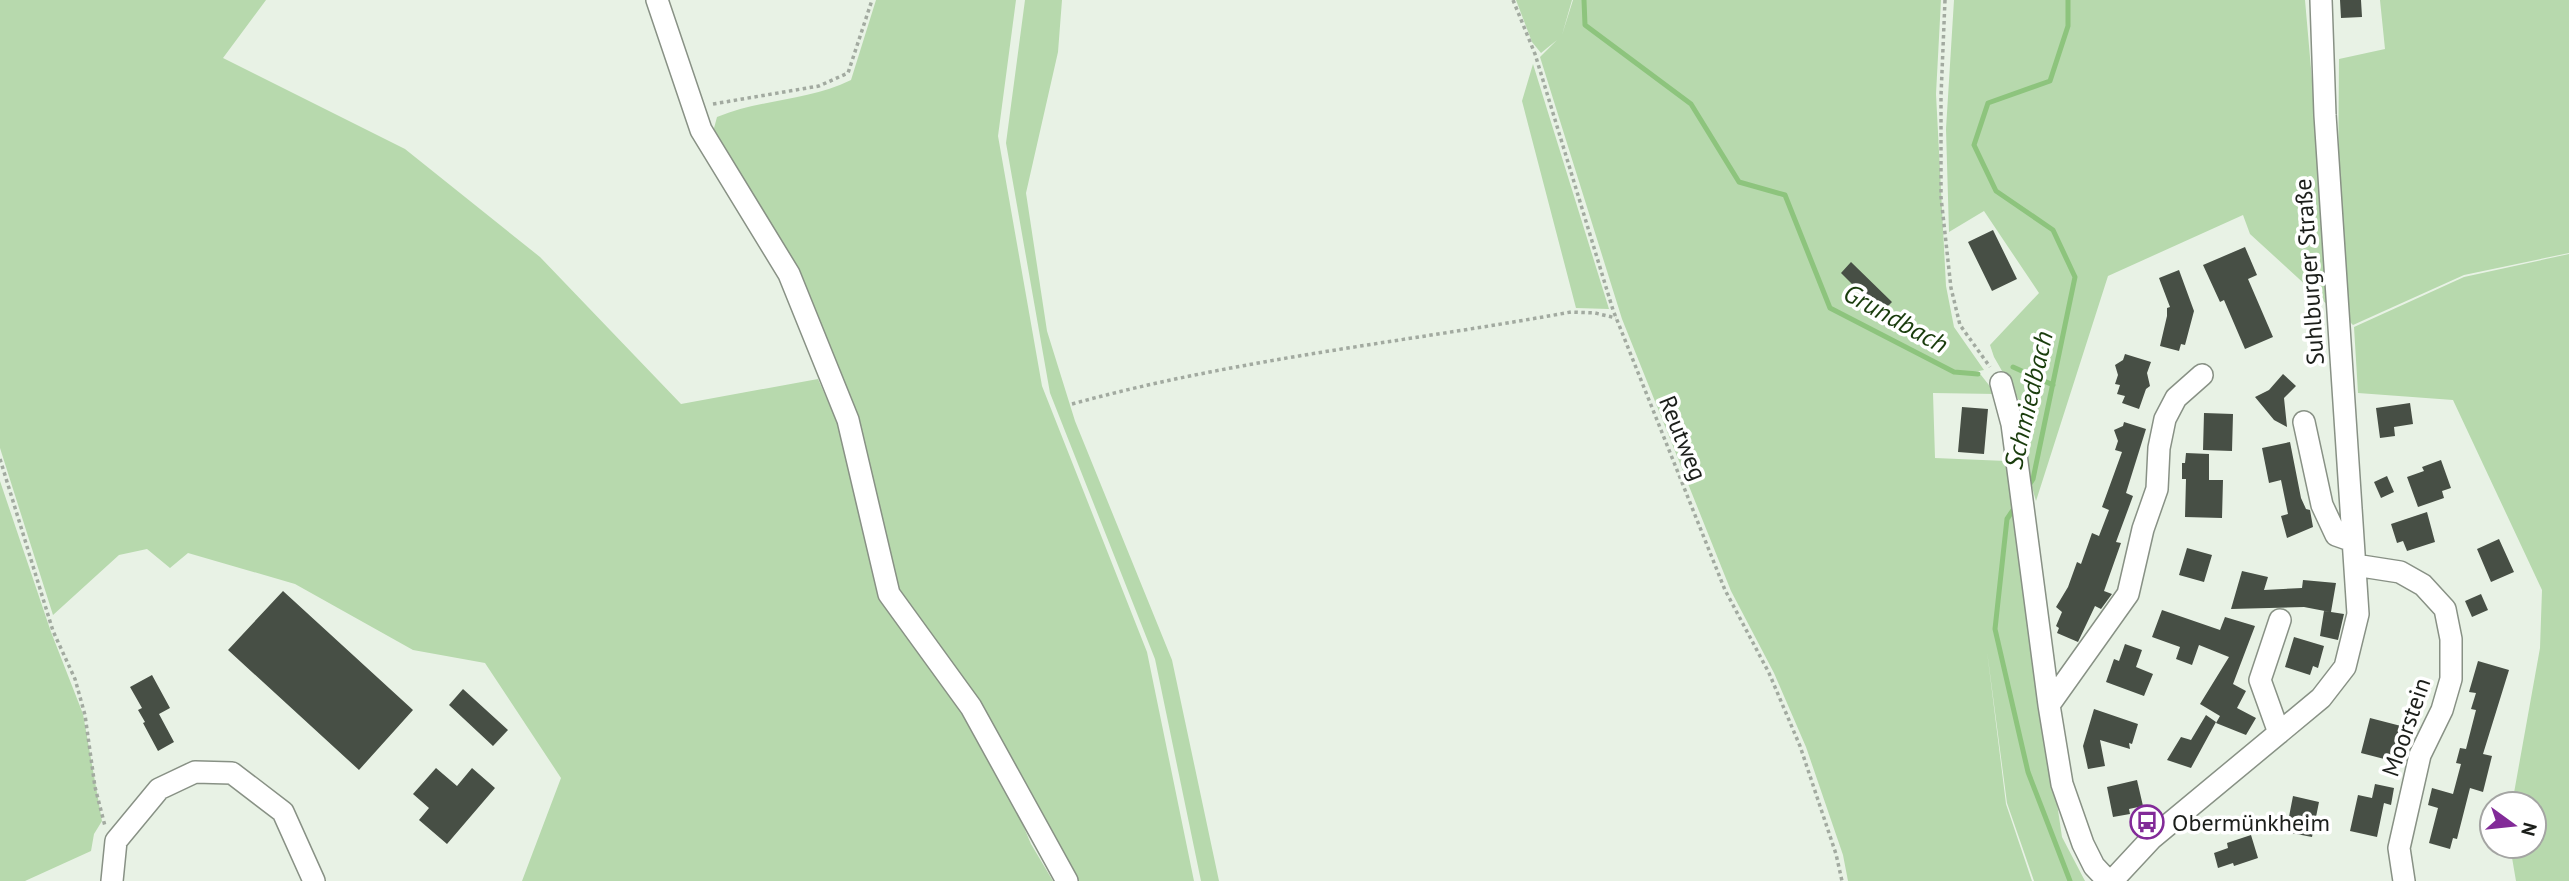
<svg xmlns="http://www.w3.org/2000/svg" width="2569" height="881" viewBox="0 0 2569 881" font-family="'PT Sans',sans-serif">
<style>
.green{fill:#b7d9ad}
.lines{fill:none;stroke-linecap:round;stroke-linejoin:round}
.stream{stroke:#8dc47d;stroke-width:5}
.building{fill:#474f45}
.minor-casing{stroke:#889185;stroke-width:24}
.path{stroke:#a2aaa0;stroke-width:3.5;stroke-dasharray:3.5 3.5;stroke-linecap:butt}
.minor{stroke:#fff;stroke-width:21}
.labels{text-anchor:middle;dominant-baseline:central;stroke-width:7;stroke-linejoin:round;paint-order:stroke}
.street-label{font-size:24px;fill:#1b1e1a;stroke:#fff}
.poi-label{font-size:24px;fill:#1b1e1a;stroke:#fff;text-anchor:start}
.water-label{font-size:26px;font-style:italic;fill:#193c0c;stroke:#fff}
</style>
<rect width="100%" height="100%" fill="#e8f2e5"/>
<!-- green -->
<path class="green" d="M0,0H266L223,58L405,149L540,257L681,404L818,379L842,433L884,604L963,714L1005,783L1031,844L1053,881H522L561,778L485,663L413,650L295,584L188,553L170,568L147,549L119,555L53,615L0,448Z
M876,0H1016L998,136L1042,386L1147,652L1194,881H1075L896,593L855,418L713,132L717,117C760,99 809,101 851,80Z
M1025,0H1062L1058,52L1026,193L1047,331L1075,421L1172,660L1219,881H1201L1155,659L1050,393L1006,143Z
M1516,0H1572L1562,35L1573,0H1941L1936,94L1946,286L1954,327L1984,370L1959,375H1981L1996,394L1933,393L1935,458L2006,461L2062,837L2085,881H2034L2007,803L1987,651L2006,804L2032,881H1848L1843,855L1806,747L1774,673L1731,591L1622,319L1540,57L1557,40L1541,53L1532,42Z
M1954,0H2305L2332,309L2250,234L2243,215L2108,276L2036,501L2029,477L2021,404L1994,357L1990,345L2039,293L1984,211L1949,232L1946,129Z
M2380,0H2569V253L2464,275L2353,325L2347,319L2338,193L2339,59L2385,49Z
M1533,64L1609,309L1576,308L1522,101Z
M2569,254V881H2516L2510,846H2534V804H2512L2540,648L2542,590L2453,400L2358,393L2354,327L2464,277Z
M0,481L51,632L83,714L102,821L94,834L91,851L25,881H0Z"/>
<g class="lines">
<!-- stream -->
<path class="stream" d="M1584,0L1585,25L1691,104L1739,182L1785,195L1830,308L1954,372L1978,374
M2013,367L2053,385
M2028,487L2033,479L2075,277L2053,230L1996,191L1974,145L1988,103L2050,81L2068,26V0
M2015,507L2007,519L1995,629L2028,772L2070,881"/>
</g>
<!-- building -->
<path class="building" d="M2340,0H2361L2362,17L2341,18Z
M1993,230L2017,279L1992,291L1968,242Z
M2245,247L2257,275L2248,279L2273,337L2245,349L2224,300L2220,302L2203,265Z
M1851,262L1892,302L1881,313L1841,273Z
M2179,270L2194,311L2185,345L2181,344L2179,351L2160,346L2167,316V308L2170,307L2159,278Z
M2125,354L2151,362L2147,373L2150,386L2146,389L2139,409L2122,403L2125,396L2117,394L2120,385L2115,384L2118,375L2115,365L2123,360Z
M2283,374L2296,386L2284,398L2287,427L2274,420L2255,397L2269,390Z
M2410,403L2413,424L2394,427L2395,436L2380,438L2376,408Z
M1962,407L1988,409L1984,454L1958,452Z
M2204,413L2233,414L2232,451L2203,450Z
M2124,422L2146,429L2126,493L2133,496L2116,542L2121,543L2104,591L2112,594L2101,609L2095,606L2078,642L2057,633L2059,628L2056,626L2062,612L2056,607L2068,587L2077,562L2081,564L2092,533L2099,536L2109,510L2102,507L2122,452L2115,450L2118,441L2114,430L2123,426Z
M2290,442L2301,498L2306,509L2310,510L2313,527L2287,538L2281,516L2288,514L2281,480L2269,483L2262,448Z
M2186,453L2209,454V480H2223L2222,518L2185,517L2186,479H2182V463H2185Z
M2441,460L2451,488L2442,491L2444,498L2418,507L2407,477L2424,471L2422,467Z
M2387,476L2394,492L2381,498L2374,482Z
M2427,512L2435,542L2407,551L2403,541L2397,543L2391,524Z
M2499,539L2514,572L2491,582L2477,549Z
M2187,548L2212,555L2204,582L2179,575Z
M2242,571L2268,577L2264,590L2302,588L2303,580L2336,583L2331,612L2344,614L2338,640L2320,636L2324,611L2330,612L2304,607L2231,609Z
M283,591L413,710L359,770L228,650Z
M2481,594L2488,610L2472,617L2465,601Z
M2162,610L2220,630L2225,617L2255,626L2233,684L2246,691L2237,708L2256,718L2246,735L2216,723L2220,716L2200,704L2229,657L2199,645L2192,665L2176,659L2180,647L2152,637Z
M2294,637L2324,646L2318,668L2313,666L2310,675L2285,667Z
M2125,644L2142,650L2136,667L2153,674L2144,696L2106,682L2114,659L2119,661Z
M2478,661L2509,670L2483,754L2492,756L2483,792L2470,788L2457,839L2453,838L2450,849L2429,843L2438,808L2428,805L2432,788L2453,794L2461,764L2456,763L2460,748L2466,749L2476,710L2471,709L2476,693L2469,692Z
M152,675L170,708L159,714L174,742L158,751L143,723L145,722L138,710L142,708L130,687Z
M463,689L508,730L493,746L449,705Z
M2094,709L2138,724L2132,744L2129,743L2130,749L2100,740L2105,766L2088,769L2083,746Z
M2206,715L2216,722L2191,768L2167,760L2181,737L2191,740Z
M2370,718L2401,726L2392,761L2361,753Z
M436,768L457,786L472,768L495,788L447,844L419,820L429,808L413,794Z
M2137,780L2143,806L2129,809L2130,814L2113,817L2107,787Z
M2375,784L2394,788L2391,805L2384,803L2377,837L2350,831L2358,795L2372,798Z
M2293,796L2319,802L2312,837L2286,832Z
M2251,835L2258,858L2234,866L2233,863L2218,868L2214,853L2228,848L2227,843Z"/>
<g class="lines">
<defs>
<path id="minor" d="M657,0L701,130L789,274L848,420L889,594L971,707L1067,881
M2001,383L2012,424L2049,705L2062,784L2083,844L2094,866L2108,881
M2304,422L2322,505L2336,535L2353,541
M2355,565L2400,572L2423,585L2445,609L2451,639V679L2442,710L2420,755L2399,848L2404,881
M2049,705L2128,594L2143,529L2157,489L2159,448L2165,419L2176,398L2202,375
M2279,733L2260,680L2280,620
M112,881L116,841L159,789L195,772L232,773L283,812L314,881
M2112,881L2151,839L2321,698L2345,667L2358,614L2325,115L2321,0"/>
</defs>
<!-- minor casing -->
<use href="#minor" class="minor-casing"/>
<!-- path -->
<path class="path" d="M1513,0L1535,54L1613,310L1725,590L1769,673L1800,746L1836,854L1842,881
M1945,0L1941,96V197L1951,288L1960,325L1990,367
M713,104L819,86L848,73L872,0
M1072,404C1235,359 1406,342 1571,312L1595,313L1616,318
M0,459L53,631L75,679L85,715L95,787L105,826"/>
<!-- minor -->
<use href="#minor" class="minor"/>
</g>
<!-- icons -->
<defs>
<symbol id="bus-ring" viewBox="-11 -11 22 22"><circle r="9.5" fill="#fff" stroke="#822a98" stroke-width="1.5"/><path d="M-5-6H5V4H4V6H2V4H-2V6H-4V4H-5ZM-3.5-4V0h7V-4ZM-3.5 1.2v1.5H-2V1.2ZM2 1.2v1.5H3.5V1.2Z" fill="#822a98"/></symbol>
</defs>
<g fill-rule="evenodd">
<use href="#bus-ring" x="2128" y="803" width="38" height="38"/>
</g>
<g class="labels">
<!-- street labels -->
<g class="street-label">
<text transform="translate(2309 272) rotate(-94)">Suhlburger Straße</text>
<text transform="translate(1683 438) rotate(68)">Reutweg</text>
<text transform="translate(2406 727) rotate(-71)">Moorstein</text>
</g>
<!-- poi labels -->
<g class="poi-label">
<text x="2172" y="822">Obermünkheim</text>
</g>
<!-- water labels -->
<g class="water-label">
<text transform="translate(1896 318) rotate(29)">Grundbach</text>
<text transform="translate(2028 400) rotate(-77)">Schmiedbach</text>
</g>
</g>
<!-- north arrow -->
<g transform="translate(2513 825) rotate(105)"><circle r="33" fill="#ffffff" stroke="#a4a5a3" stroke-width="2"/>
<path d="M0-5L12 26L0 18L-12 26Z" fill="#822a98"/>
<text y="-10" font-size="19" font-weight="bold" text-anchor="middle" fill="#1b1e1a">N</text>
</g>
</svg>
